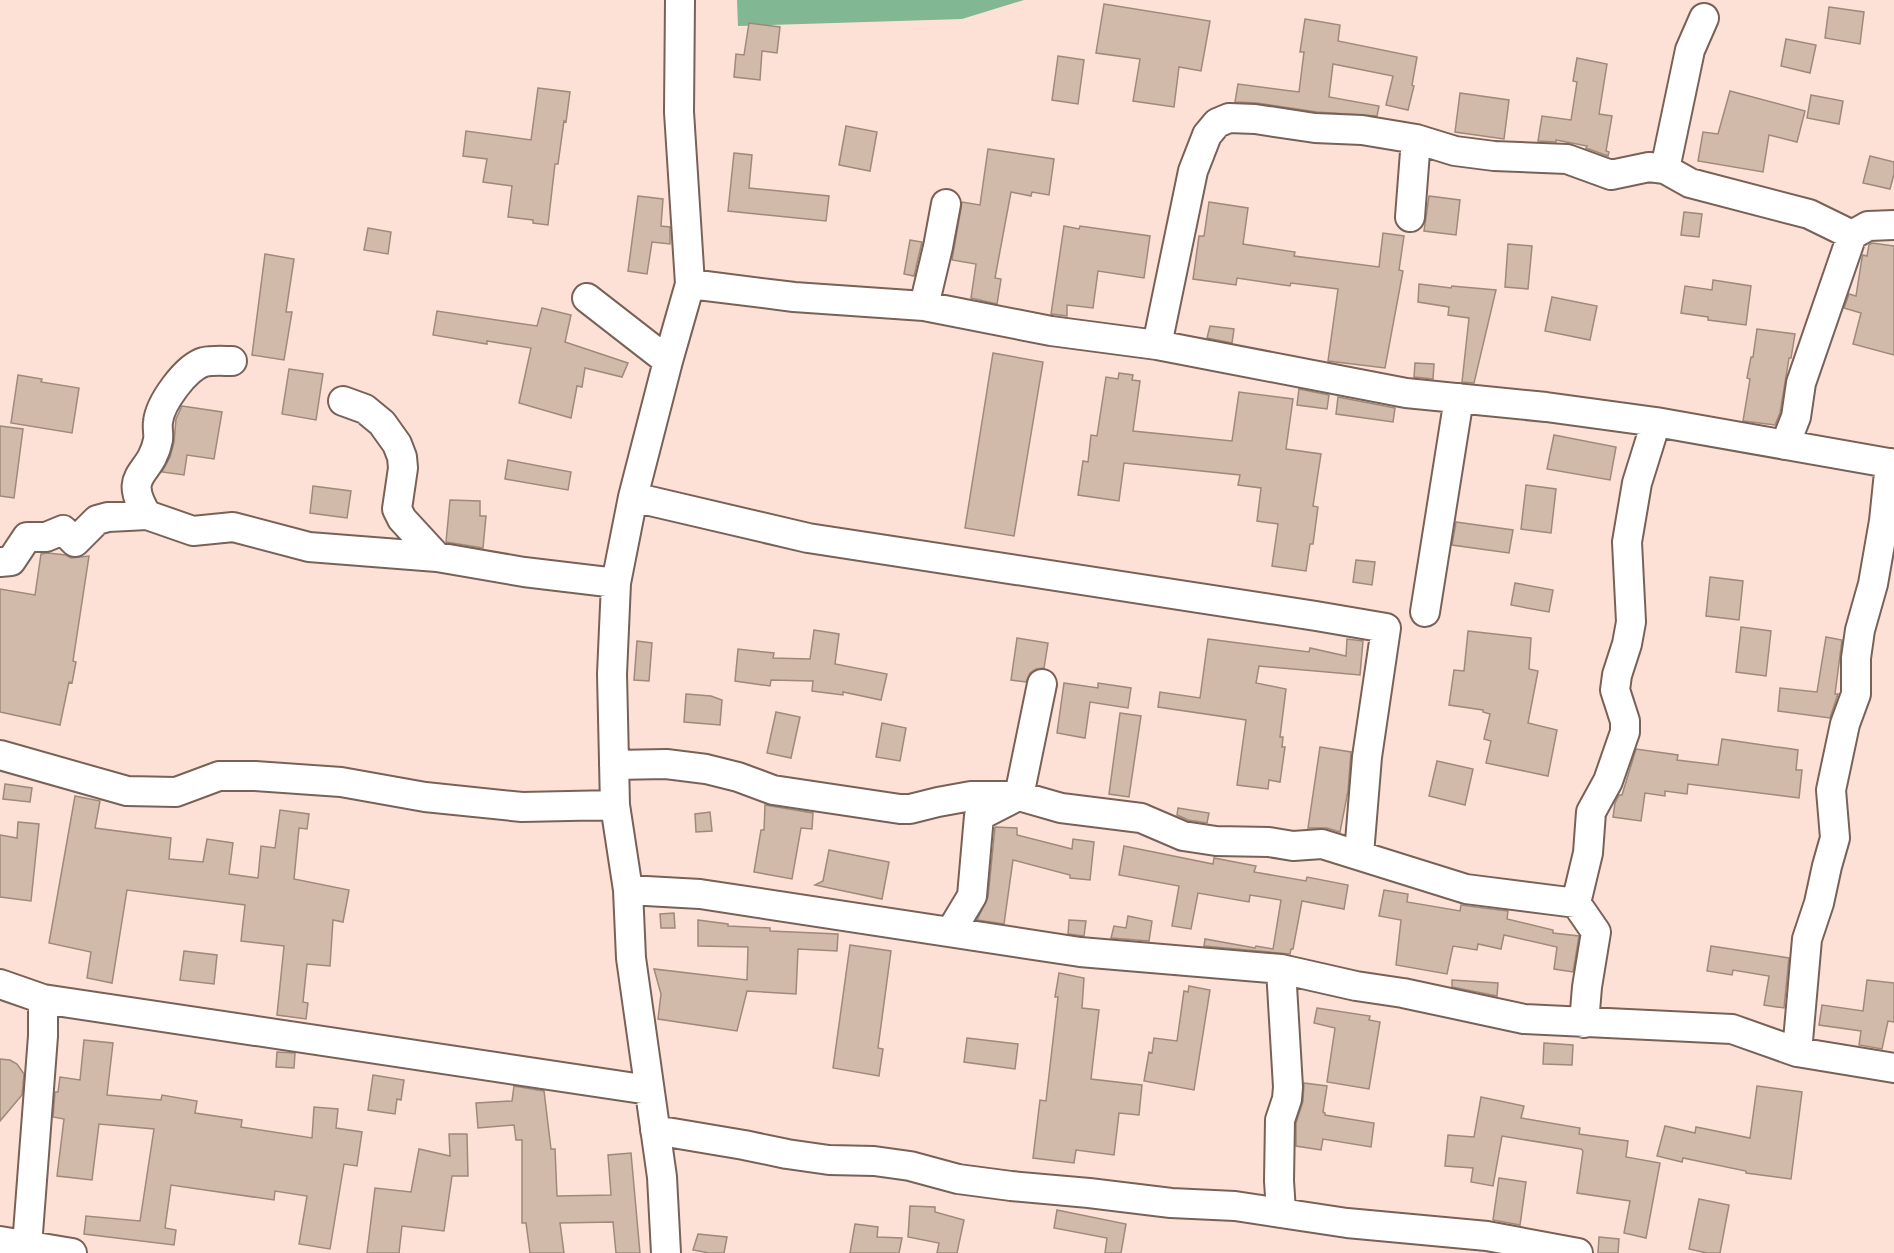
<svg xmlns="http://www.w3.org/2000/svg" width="1894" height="1253" viewBox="0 0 1894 1253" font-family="'PT Sans',sans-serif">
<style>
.forest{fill:#82b793}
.building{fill:#d1baaa;stroke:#9e897a;stroke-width:1.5}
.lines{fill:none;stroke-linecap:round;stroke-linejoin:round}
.minor-casing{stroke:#786157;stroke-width:32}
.minor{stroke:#fff;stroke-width:28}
</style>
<rect width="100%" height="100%" fill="#fde1d7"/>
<!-- forest -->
<path class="forest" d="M737,0H1024L962,19L738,26Z"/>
<!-- building -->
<path class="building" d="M1104,4L1210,21L1201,71L1179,67L1174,107L1133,101L1140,59L1096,53Z
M1829,7L1864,12L1860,44L1825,38Z
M1305,19L1340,25L1338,41L1417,57L1412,85L1414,86L1408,110L1386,105L1393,76L1333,64L1329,97L1379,106L1377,116L1317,112L1257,103L1235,102L1238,84L1299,92L1304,52H1300Z
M749,23L780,27L777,53L762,51L760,80L734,77L736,54L744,55Z
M1786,39L1816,45L1810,73L1781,66Z
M1058,56L1084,60L1078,104L1052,100Z
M1577,58L1607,64L1599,114L1612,116L1606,151L1609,152L1608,156L1586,148L1587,146L1556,140V142L1538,141L1542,116L1571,120L1577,82L1573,81Z
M538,88L570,92L566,122L564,121L558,164H555L548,225L533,223V220L508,217L512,186L483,182L487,159L463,156L466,131L531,140Z
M1730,91L1805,111L1797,142L1769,135L1763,172L1698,161L1703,132L1718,134Z
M1460,93L1509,100L1504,139L1455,132Z
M1811,95L1843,101L1839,124L1807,118Z
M846,126L877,132L870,171L839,165Z
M988,149L1054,159L1049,195L1032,192L1031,196L1011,192L995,278L1001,279L997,304L971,298L976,264L952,260L962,202L980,205Z
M734,153L752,155L749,188L829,196L826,221L728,211Z
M1870,156L1894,162V174L1890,189L1863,183Z
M638,196L663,199L661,226L670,227V244L652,242L647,274L628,271Z
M1429,196L1460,200L1456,235L1424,231Z
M1209,202L1248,208L1243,244L1295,252L1294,256L1379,267L1383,233L1404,236L1399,270L1403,271L1385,368L1328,361L1338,289L1291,283L1290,286L1237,278L1236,285L1193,279L1199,236H1204Z
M1684,212L1702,214L1699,237L1681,235Z
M1064,226L1079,229L1080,226L1150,236L1144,278L1098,271L1093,308L1067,305V316L1051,314Z
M368,228L391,232L388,254L364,250Z
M910,240L922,242L914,276L904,274Z
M1872,243L1894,246V355L1853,344L1861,313L1844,308L1849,294L1856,296L1862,258L1863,255L1867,256L1869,245Z
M1508,244L1532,246L1528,289L1505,287Z
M265,254L294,259L286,312H292L284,360L252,355Z
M1713,280L1751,286L1746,325L1708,320V317L1681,313L1685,286L1712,290Z
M1419,284L1451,288L1452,286L1496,290L1474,383L1462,382L1469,318L1448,315L1449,307L1418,302Z
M1552,297L1597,306L1590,340L1545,331Z
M542,308L571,315L565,342L628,363L622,377L585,368L582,387L577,386L571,418L519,403L531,348L487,341V344L433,335L437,311L537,326Z
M1210,326L1234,329L1232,343L1207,338Z
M1757,329L1795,334L1791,358H1789L1780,413L1775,425L1743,421L1750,379L1747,378L1751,357H1753Z
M993,353L1043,362L1014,536L965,528Z
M1415,363L1434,364L1433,379L1414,377Z
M289,369L323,374L316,420L282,414Z
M1119,373L1133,375L1132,380L1140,381L1133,431L1232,441L1239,392L1293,399L1286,449L1321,454L1313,506L1318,507L1313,544H1310L1306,571L1272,566L1278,524L1257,521L1261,488L1238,485L1240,475L1124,463L1119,501L1078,495L1083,461L1088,462L1091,435L1097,436L1106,377L1118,379Z
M18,375L42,379L41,382L79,388L72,433L11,423Z
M1299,389L1329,395L1327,409L1297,405Z
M1338,397L1395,408L1393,422L1336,414Z
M182,406L222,412L214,459L187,455L184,475L162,472L170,457L174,442L176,419Z
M0,426L23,429L14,498L0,496Z
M1554,435L1616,447L1610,480L1547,469Z
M508,460L571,472L568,490L505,479Z
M1526,485L1556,489L1551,533L1521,529Z
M313,486L351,491L347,518L310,513Z
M450,500L480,501V516H486L483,548L446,542Z
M1456,522L1513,530L1509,553L1452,545Z
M48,553L66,555L71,558L89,556L73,661L76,662L72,683L69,682L60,725L0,712V589L35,595L41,554Z
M1356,560L1375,562L1372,585L1353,582Z
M1710,577L1743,581L1739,620L1706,616Z
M1515,583L1553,590L1549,612L1511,605Z
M1741,627L1771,631L1766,676L1736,672Z
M814,630L839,634L835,664L887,674L881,700L843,692V695L812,691L813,681L771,680L770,686L735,681L738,649L774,653L773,658L810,659Z
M1468,631L1531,638L1529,669L1538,671L1528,723L1557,730L1548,776L1486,763L1491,741L1484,739L1490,714L1483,712V710L1449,705L1454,670L1464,671Z
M1826,637L1842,640L1835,694H1838L1830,718L1778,711L1780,688L1817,692Z
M1017,638L1048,643L1044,668L1036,669L1030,673L1026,682L1011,680Z
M1208,639L1309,652L1310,648L1346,656L1347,639L1363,641L1360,675L1259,666L1256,683L1286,689L1280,737H1283L1282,747H1285L1280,782L1269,780L1268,789L1237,785L1246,720L1158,707L1160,692L1200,698Z
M637,641L652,643L649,681L634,680Z
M1064,683L1098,688V683L1131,688L1128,708L1090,702L1085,738L1057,733Z
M686,694L711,696L722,700L720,725L684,722Z
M776,712L800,717L791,758L767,753Z
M1120,713L1141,716L1129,797L1109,794Z
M882,723L906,728L900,761L876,757Z
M1722,739L1798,750L1796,770H1802L1799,798L1688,784L1687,794L1665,791V796L1645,793L1641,821L1613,817L1615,803L1619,795H1622L1636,749L1678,755L1677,760L1718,765Z
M1320,747L1351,752L1348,791L1340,832L1327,828H1308Z
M1437,761L1473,769L1465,805L1429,796Z
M5,784L32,788L30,802L3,799Z
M75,796L100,801L95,828L171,838L169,859L203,862L207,839L233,843L229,874L258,878L261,846L275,848L280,810L309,814L307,829L299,828L294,879L349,890L343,922L333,920L330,966L307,964L303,1002L308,1003L306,1019L277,1015L284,946L241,941L245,905L127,890L112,983L87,978L91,952L49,943Z
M765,805L813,813L812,829L801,828L792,879L754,872L761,830H764Z
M1178,808L1209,813L1207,823L1188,820L1177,815Z
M710,812L712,831L696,832L695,814Z
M18,822L39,824L31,901L0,897V835L17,838Z
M995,827L1017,828V835L1072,849L1073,839L1094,842L1090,880L1070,878V875L1013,860L1004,924L977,920L988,897Z
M1124,846L1213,864L1214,858L1256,866L1254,872L1306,881L1307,877L1348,885L1344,909L1302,901L1293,949H1291L1290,954L1204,946L1205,939L1255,948L1256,946L1273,949L1281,900L1250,895L1249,902L1198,893L1191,929L1172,926L1179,886L1119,875Z
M829,850L889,862L882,899L815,885L823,881Z
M1384,890L1408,894L1407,902L1460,911L1461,905L1508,911L1507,919L1553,930V933L1579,936L1573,972L1554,969L1557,947L1504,935L1501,949L1478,944L1477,950L1453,946L1447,974L1396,965L1401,920L1379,916Z
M674,913L675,928H661L660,914Z
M1128,916L1152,921L1149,941L1111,938L1114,926L1126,928Z
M698,920L728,924V926L770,928V931L838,934L837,951L798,949L796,994L747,991L737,1031L658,1019L661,994L654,969L747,980L748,947L698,946Z
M1069,920L1086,921L1084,936L1068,934Z
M850,945L891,951L878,1048L883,1049L879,1076L833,1068Z
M1711,946L1789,958L1784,1008L1764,1005L1769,976L1733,970L1732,975L1707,971Z
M184,951L217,955L214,984L180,980Z
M1059,973L1084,978L1082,1008L1099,1010L1091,1079L1142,1085L1139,1115L1119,1113L1114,1155L1076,1150L1074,1163L1033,1158L1040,1100L1046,1101L1058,997H1055Z
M1452,980L1498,983L1497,996L1452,987Z
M1867,980L1894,983V1022L1888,1021L1882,1049L1859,1045L1861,1031L1819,1025L1822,1005L1863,1011Z
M1189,986L1210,990L1194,1090L1144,1081L1149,1052L1152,1053L1154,1038L1177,1041L1184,991L1188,992Z
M1317,1008L1370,1016L1369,1020L1380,1022L1369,1089L1327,1082L1335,1028L1314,1023Z
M967,1038L1018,1044L1015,1069L964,1062Z
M84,1040L113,1043L107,1095L161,1100L162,1095L197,1101L195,1113L242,1120L241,1127L312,1138L314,1107L338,1109L336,1128L362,1132L357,1166L344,1164L330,1249L299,1244L307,1196L275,1191L274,1200L171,1185L165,1228L176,1230L174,1245L84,1234L86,1216L140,1221L154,1129L99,1124L92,1180L57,1176L64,1119L53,1117L55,1092H58L60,1077L80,1080Z
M1544,1043L1573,1045L1572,1065L1543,1064Z
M277,1052L295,1053L294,1068L276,1067Z
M0,1059L10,1060L17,1064L24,1074L22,1095L0,1121Z
M373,1075L404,1080L401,1100L397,1099L395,1114L368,1110Z
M1304,1083L1327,1086L1323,1112L1325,1113V1115L1374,1123L1371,1147L1323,1139L1321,1150L1296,1146V1123L1303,1101Z
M514,1086L544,1091L551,1149H555L557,1196L611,1195L608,1155L631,1153L640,1253H616L613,1222L560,1223L564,1253H530L526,1223H522V1140H516L514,1125L478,1128L476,1103L512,1101Z
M1757,1086L1802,1092L1791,1179L1746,1173V1171L1683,1158L1682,1162L1657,1156L1665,1126L1695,1133L1696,1127L1750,1138Z
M1481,1097L1524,1106L1521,1118L1580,1128L1579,1134L1628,1141L1626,1157L1660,1163L1646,1238L1624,1233L1630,1201L1577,1193L1583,1151L1581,1149L1502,1136L1493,1186L1471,1182L1473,1168L1445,1166L1448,1135L1474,1137Z
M449,1134H467L468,1176H452L444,1231L402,1226L399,1253H367L375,1188L411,1192L419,1149L450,1156Z
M1499,1178L1526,1182L1520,1225L1493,1220Z
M1699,1199L1729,1205L1720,1253H1707L1689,1249Z
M910,1206L935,1207V1212L964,1220L957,1253H937L939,1243L908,1237Z
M1057,1210L1126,1224L1121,1253H1105L1107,1238L1054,1228Z
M855,1224L878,1227L877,1237L902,1238L899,1253H850Z
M698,1234L727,1237L724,1253H709L693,1250Z
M1599,1237L1619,1239L1618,1253H1598Z"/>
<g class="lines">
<defs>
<path id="minor" d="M1665,169L1690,50L1704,18
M1410,217L1416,139
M690,284L794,297L924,306L1051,331L1157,345L1406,393L1546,407L1656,422L1894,464
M587,298L668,361
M924,306L938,247L946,204
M1157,345L1193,171L1207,135L1217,123L1229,118L1255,119L1315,128L1362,130L1416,139L1455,151L1494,156L1567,159L1611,175L1649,167L1665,169L1690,183L1809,214L1852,235
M343,401L365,409L382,423L397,444L402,457L403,468L397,509L402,519L437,557
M1785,445L1796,417L1801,383L1852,235L1868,226L1894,225
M633,497L808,538L1316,616L1386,628L1367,757L1359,854
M147,515C121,472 151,477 158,440C159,434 157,428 158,422C160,403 186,367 204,362C213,360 224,361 232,361
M0,562L11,561L27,537H46L63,530L75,542L97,520L108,517L147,515L193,531L233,527L309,547L437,557L524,572L616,583
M1425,612L1459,398
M0,755L127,791L176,792L219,776H255L341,782L425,797L522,807L615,805
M614,765L666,764L706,769L738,777L773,790L900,809H910L938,802L971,796H1019L1061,808L1141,818L1183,836L1216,841L1269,842L1293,846L1322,844L1466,889L1576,903
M1019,796L1042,684
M628,890L700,894L1080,952L1281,969L1356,986L1403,993L1524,1019L1732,1029L1797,1052L1894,1068
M951,931L972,896L979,816L1014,798
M1281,969L1288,1087L1287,1099L1280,1120L1279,1181L1281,1211
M0,984L43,999L649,1090
M1584,1023L1587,987L1596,932L1576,903L1588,853L1591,812L1608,781L1625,732V721L1615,690L1617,675L1627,644L1631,622L1627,542L1637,483L1656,422
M1797,1052L1807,939L1819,903L1827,866L1835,838L1831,790L1845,724L1856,694V658L1860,630L1873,584L1884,521L1890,463
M655,1130L744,1145L787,1154L829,1160L874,1161L910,1166L958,1179L1011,1186L1089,1193L1171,1203L1235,1206L1347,1223L1487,1236L1578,1253
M0,1241L72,1253
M27,1246L43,1036V999
M666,1253L662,1177L631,958L628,890L615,805L612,674L616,583L633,497L668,361L690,284L679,112L680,0"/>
</defs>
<!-- minor casing -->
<use href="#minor" class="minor-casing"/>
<!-- minor -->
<use href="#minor" class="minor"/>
</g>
</svg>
